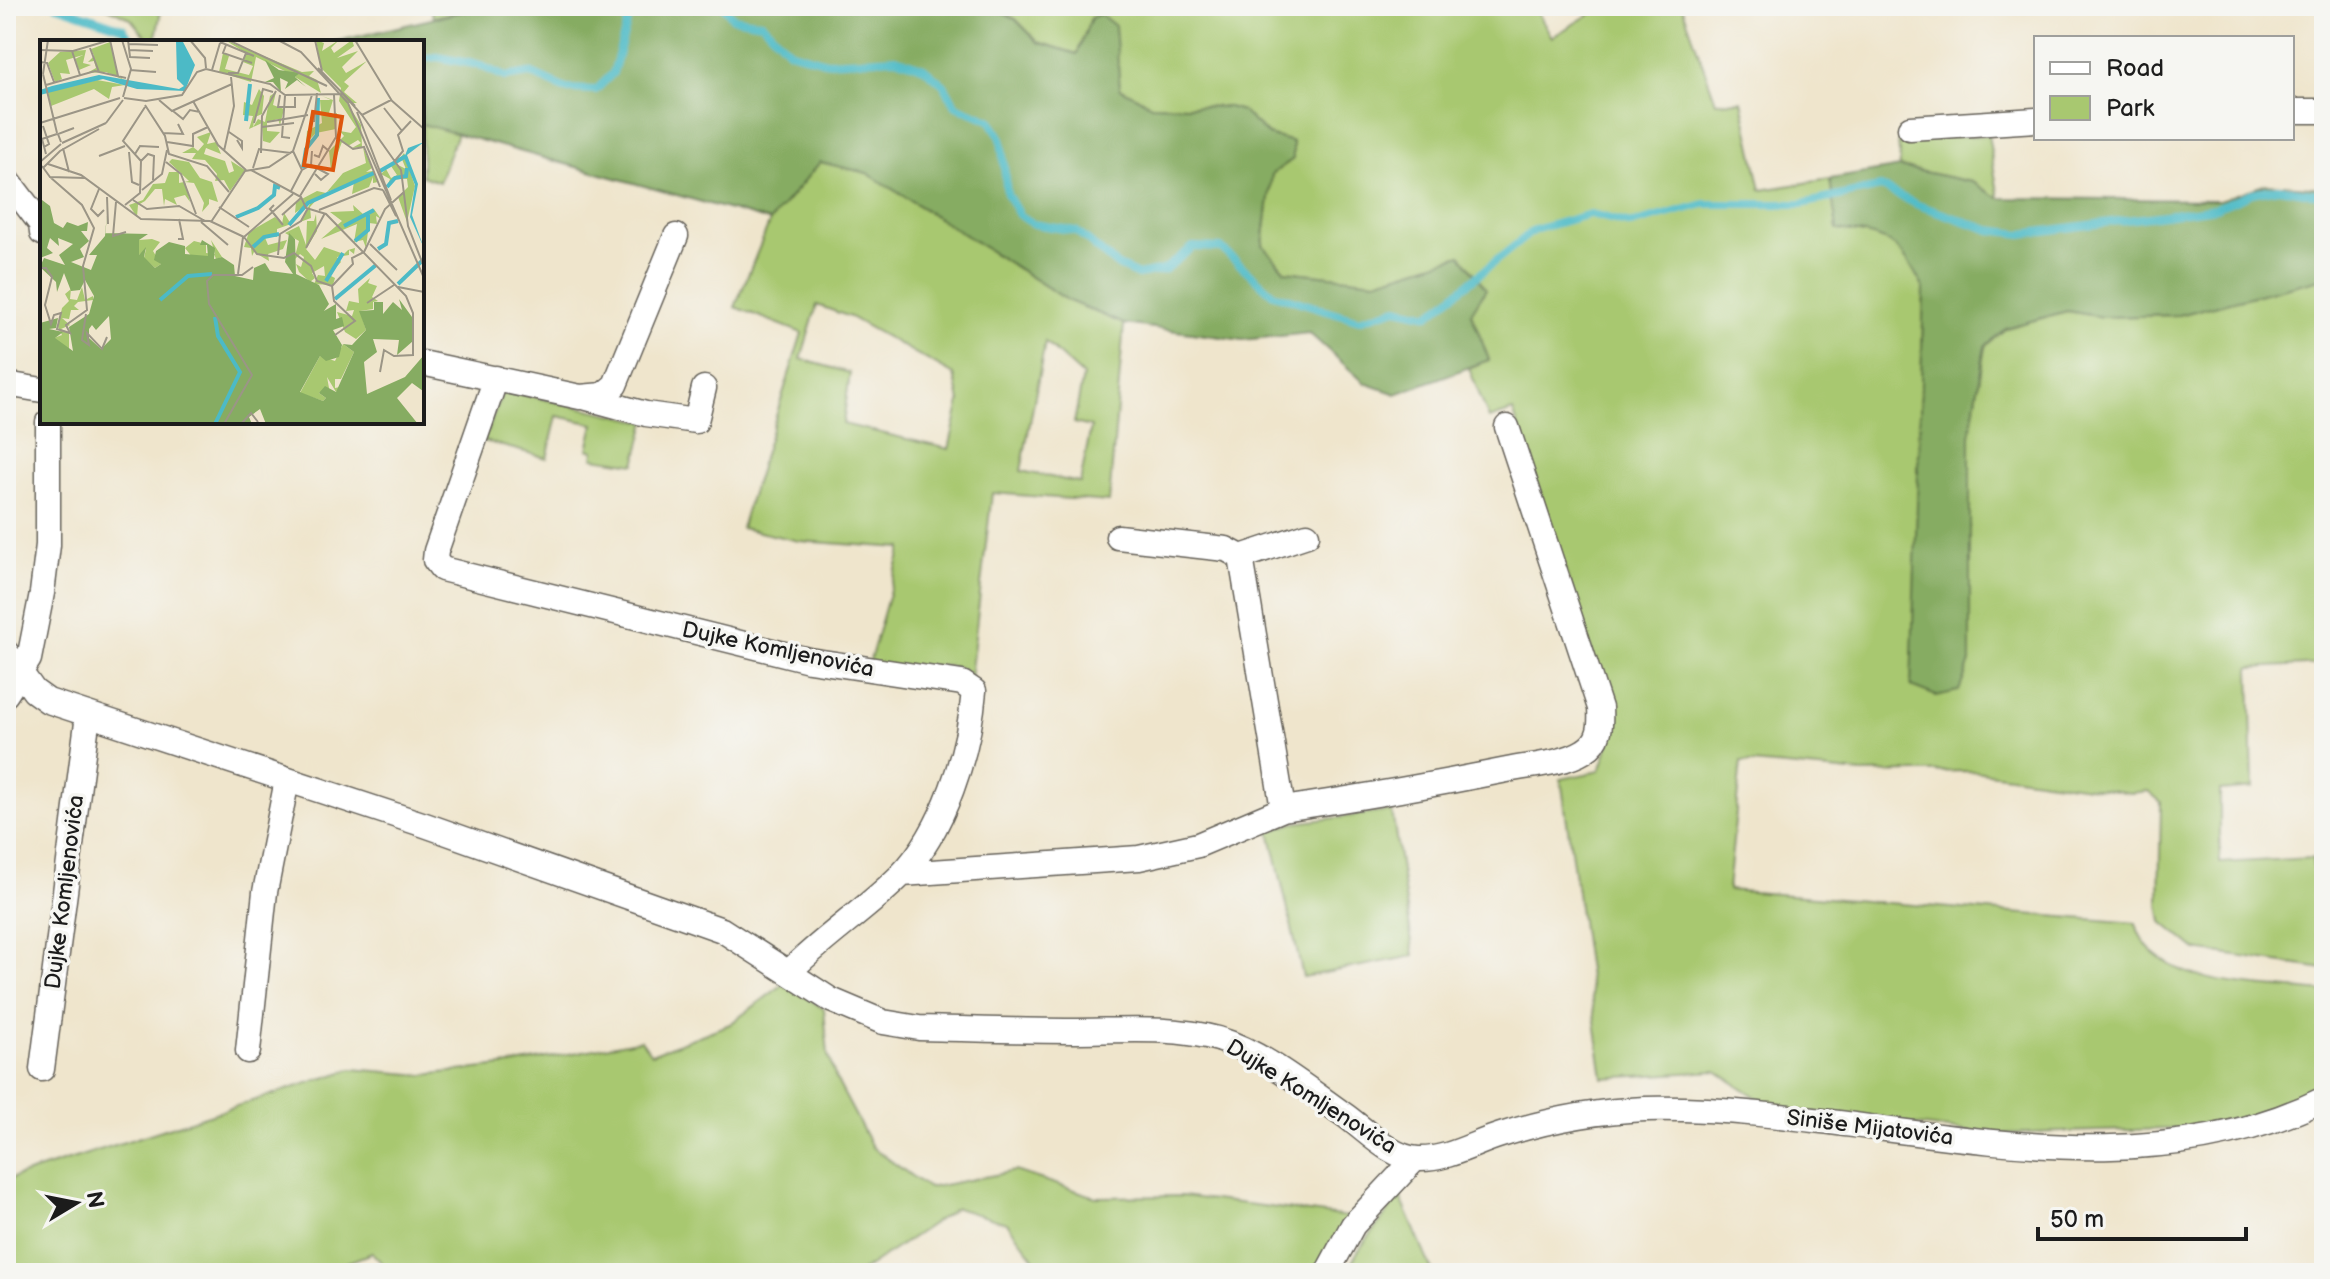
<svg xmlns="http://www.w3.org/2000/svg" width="2330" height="1279" viewBox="0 0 2330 1279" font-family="'Balsamiq Sans',sans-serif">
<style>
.green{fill:#a8c870;stroke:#627246;stroke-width:2;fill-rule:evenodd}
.forest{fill:#86ac62;stroke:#51643f;stroke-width:2}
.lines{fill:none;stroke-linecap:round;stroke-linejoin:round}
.stream{stroke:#4cbac6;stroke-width:8}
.minor-casing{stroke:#66625a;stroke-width:27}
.minor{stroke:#fff;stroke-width:24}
.labels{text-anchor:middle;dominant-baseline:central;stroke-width:7;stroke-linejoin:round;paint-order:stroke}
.street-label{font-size:22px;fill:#1c1c1c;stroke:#f6f6f2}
.inset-river{fill:none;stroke:#4cbac6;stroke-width:4}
.inset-road{fill:none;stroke:#9b9586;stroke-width:2}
.view{fill:#de560d;fill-opacity:0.15;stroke:#de560d;stroke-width:4}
.inset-edge{fill:none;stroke:#1c1c1c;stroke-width:4}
</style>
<rect width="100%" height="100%" fill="#f6f6f2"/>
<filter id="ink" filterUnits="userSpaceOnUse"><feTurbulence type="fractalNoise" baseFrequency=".0125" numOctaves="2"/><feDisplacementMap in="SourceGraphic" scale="16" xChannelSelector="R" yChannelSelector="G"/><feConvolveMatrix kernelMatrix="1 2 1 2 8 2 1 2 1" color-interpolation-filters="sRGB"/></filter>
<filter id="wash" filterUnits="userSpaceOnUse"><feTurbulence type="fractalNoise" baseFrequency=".006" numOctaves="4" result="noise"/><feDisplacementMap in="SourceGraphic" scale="32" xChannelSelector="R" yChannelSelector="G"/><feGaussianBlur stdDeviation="1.8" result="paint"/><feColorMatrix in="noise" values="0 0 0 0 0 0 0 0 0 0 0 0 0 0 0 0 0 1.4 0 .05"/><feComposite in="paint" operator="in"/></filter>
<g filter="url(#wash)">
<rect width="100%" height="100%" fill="#efe5cc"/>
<!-- green -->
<path class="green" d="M105,6H162L155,42H150L131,19Z
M431,6H486L433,17Z
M989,6H1464V10L1468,6H1534L1552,37L1603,6H1682L1716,102L1742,101L1761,190L1830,179L1837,229C1891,237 1898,240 1924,289L1912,685L1970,435L1985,346L2006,328L2067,311L2102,317L2179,315L2324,278V664L2250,668L2253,788L2220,791V863L2312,858L2319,907H2324V969L2196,950L2162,922L2159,904L2161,802L2148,791L2131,793L1974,771L1862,773L1741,762L1728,890L2136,923C2150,990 2269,985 2324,992V1090L2280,1108L2204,1128L1990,1134L1773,1108L1716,1071L1603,1078L1561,779L1600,771L1610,741L1613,717L1513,411L1489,419L1469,368L1489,360L1471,313L1461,255L1376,281L1285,271L1263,245L1272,174L1293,159V142L1268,135L1242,111L1228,107L1151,105L1120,88L1116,64L1091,18L1077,54L1038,42L1016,19Z
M422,124L457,133L439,182L422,176Z
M1988,135L1999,198L1972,182L1900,167L1898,139Z
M820,162L867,173L1069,301L1124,324L1109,502L992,493L970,678L963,669L944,665L916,669L869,664L902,548L799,541L741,528L802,333L735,307L770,221ZM817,305L850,317L954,375L960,401L949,449L843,424L850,373L801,359ZM1045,342L1083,376L1074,423L1091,427L1080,483L1021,471Z
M507,391L646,422L635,464L593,458L594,451L588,449L594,424L557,416L547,458L484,441L502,393Z
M1392,811L1414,956L1303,977L1270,831L1294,823Z
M785,983L824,1009L828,1055L836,1079L872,1147L928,1188L1015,1171L1096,1197L1182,1196L1349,1217L1320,1273H1046L1007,1223L956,1208L859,1273H392L372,1253L319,1273H6V1181L9,1179L352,1069L424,1075L511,1065L641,1040L651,1054L730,1024Z
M1400,1196L1433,1273H1346L1358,1251Z"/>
<!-- forest -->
<path class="forest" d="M486,6H989L1015,19L1038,42L1077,54L1091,18L1100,14L1115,26L1120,88L1151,105L1228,107L1242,111L1268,135L1293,142V159L1272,174L1263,245L1285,271L1376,281L1461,255L1486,289L1471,313L1489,360L1396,394L1365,383L1309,333L1243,340L1124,324L1069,301L867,173L820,162L770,221L422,124V42H334Z
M1900,167L1972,182L1999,198L2219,200L2267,184L2324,188V278L2179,315L2102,317L2067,311L2006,328L1985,346L1970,435V662L1959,691L1936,696L1911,686L1924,289C1898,240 1891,237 1837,230L1830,179Z"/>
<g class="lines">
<!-- stream -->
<path class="stream" d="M57,6L123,28L133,42
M723,6L733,18L762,23L789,51L827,62L896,58L924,68L944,85L956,106L990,120L1001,138L1007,194L1019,215L1033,224L1076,231L1118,266L1138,275L1164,270L1193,247L1221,248L1273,294L1359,320L1397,308L1429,315L1534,230L1590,214L1631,224L1704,204H1802L1881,187L1918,205L1990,230L2022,234L2216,208L2252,193L2278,188L2324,195
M422,59L437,57L479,65L505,77L530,73L566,89L596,90L613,73L632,6"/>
</g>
</g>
<g filter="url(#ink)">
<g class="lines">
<defs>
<path id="minor" d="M2292,111H2324
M1910,128L2036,120
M6,178L41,224L42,233
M422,363L580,397L603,395L615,385L676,236
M496,378L436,551L435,560L442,569L809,660L962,683L974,691C969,751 944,831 901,875C867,909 825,936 790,971
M6,384L42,390
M587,398L646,414L696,421L704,388
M1241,557L1307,535
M6,652L34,691L48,701L425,825L722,930L831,1000L883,1022L919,1028C970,1029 1021,1031 1072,1031C1120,1031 1172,1026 1218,1039C1262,1052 1306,1088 1343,1114C1365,1129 1389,1157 1418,1159C1448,1160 1474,1143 1501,1135C1548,1120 1596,1111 1645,1109C1867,1104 2113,1204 2324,1099
M6,694L29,659L42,593L48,545V422
M1283,809C1358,798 1432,785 1507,770C1531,765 1563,764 1584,751C1601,741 1601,725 1600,708L1507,427
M902,874L1139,858L1198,845L1283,809L1241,557L1226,549L1118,537
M248,1051L265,892L287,780
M42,1069L88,715
M1327,1273L1353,1225L1415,1159"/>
</defs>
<!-- minor casing -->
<use href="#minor" class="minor-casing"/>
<!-- minor -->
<use href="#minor" class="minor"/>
</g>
</g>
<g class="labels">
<!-- street labels -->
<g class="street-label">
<text transform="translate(778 650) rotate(12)">Dujke Komljenovića</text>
<text transform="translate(65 892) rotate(-83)">Dujke Komljenovića</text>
<text transform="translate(1311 1097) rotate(32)">Dujke Komljenovića</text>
<text transform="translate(1870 1128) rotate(7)">Siniše Mijatovića</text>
</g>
</g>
<!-- overview -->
<g transform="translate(40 40)">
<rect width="384" height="384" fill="#efe5cc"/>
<path d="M185,0L262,32L274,31L269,36L277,40L281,53L255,37L260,32L251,34L216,17L211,42L179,32L183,13L189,16L185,29L209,35L213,26L203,22L206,13ZM276,0L284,3L282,11L299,0L291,8L294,13L312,0L314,6L297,18L318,11L302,27L306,33L327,21L304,42L309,46L304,52L317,63H307L321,85L322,107L312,108L321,103L318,100L308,106L302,102L291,131L289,111L304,96L300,91L311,93L316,87L299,61L301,48L281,28ZM70,2L78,36L86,41L66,32L47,33L56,28L54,21L48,22L54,16L51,9ZM46,10L43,23L51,25L39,30L35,19L43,15L26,20L30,34L20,33L22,39L15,42L8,23L20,12ZM57,40L85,45L72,47L69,59L54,49L11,66L8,52ZM219,49L224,56L222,74L215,77L213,87L218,79L225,82L230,56L236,52L233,65L244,69L240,85L238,79L227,82V91L240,92L230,103L223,101L222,83L209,89L213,76L203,75L204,62L212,65ZM282,56L293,60L288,76L297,73L296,89L276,93L266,103L267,91L282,83L280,60H291ZM171,92L167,104L176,102L181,114L166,108L164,114L185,121L189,133L194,131L191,121L205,130L190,151L184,140L175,141L177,134L165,120L152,119L156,113H142L153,107L158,111L164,104L157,97ZM323,107L332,128L326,132L333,131L338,142L333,143V137L329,147L312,154L314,142L287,152L285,156L278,158L270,167L271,178L260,182L271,162L255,173L256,162L277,151L286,153L303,133L326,123ZM364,113L375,146L367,182L358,157L368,147L367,139L355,138L347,147L350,139L341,134L346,129L351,138L357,135L351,126L361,120L356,124L366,129L361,117ZM132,119L149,122L160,138L172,142L178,162L169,159V164L162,172L164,163L154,143L145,142L150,162L145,155L134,158L137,165L125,159L124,166L122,149H115L105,161L98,165L97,177L89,165L103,160L113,144L125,143L129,132H139V143L149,141L129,122ZM313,165L323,174L334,169L341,179L336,176L337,184L329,183L326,208L323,200L314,202L317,184L281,199L302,181L290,172L314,171ZM244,173L251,184L237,189V197L224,195L228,205L247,200L243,209L228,214L229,221L214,212L212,216L211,208L204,207L209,192L235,177L242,184ZM276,174L277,191L266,209L275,220L284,207L304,214L308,210L315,208L314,214L309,210V215L297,217L301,222L289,235L295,238L293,245L274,244L278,235L285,236L284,226L272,233L275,238L270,242L259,232L256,224L261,227L264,217L260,214L254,220L259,201L245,193L259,186L266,205L267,181H274ZM112,199L120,202L113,211L121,224L115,228L104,218L106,209L99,215V200ZM171,200L182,217L176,219L174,214L171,219L152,217L145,208L154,201L166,204V213L175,214ZM330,238L328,243L337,246L332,257L338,261L333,262V269L320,271L326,290L316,299L305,292L297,272L312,276L314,270L306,271L309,261L319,263L318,249ZM42,247L45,260L53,256V260L38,262L34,266L39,270H31L29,279L22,278L30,285L21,289L29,293V310L14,298L22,295L18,287L22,268L29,261L25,254L31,249L30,259L37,260ZM303,304L314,312L301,339H295V348L300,347L296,352L287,337L289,348L279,353L286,358L283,361L260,353L280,316L295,321Z" fill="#a8c870"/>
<path d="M225,20L239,30L260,33L255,37L266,47L257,40L245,49L248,42L240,38L241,52L233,42H225L234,38ZM2,160L10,166L14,183L23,188L27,182L38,186L48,182L47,191H41L49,201L40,209L44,217L31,222L51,230L57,215H49L65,196L68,167L65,193L108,194L99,200V215L106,207L104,217L115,228L121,224L114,220L116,211L129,202L145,206V214L168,216L167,205H160L162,200L175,208L174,219L182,217L194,225L195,236L213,240L214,228L225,223L230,231L253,234L245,222L249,193L255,199L256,234L279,245L289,264L284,271L296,264V279L302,277L304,286L293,290L302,305L299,317L286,321L280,316L260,352L283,361L286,358L279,353L285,346L296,352L314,312L303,304L312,305L326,290L319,271L334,270V262H343V274L353,262L362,270L359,259L372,277L373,301L357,315L359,300L333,299L337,312L324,322L327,354L365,337L384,315L383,351L372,343L357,358L378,384H226L220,369L209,377L212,384H0V283L18,278L16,288L9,289L23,292L15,298L33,311L29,287L49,274L54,256L45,240L40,250L31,251L24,233L17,252L16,242L0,227L4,218L25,225L19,215L33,204L18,198L19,206L10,198L7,208L13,213L0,218ZM69,276L71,299L61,309L49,298V289L52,285L56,290Z" fill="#86ac62" fill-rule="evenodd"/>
<path d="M136,0H142L155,25L145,51L97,49L63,39L0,55V50L12,46L59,35L139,49L144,46L137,39ZM384,102L367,115L378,144L372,175L384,208L370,177L375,145L364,118L368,108Z" fill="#4cbac6"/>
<path class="inset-river" d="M206,81L210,44M263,128L266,109L277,95L278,58M340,131L366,116M347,147L355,138L366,136L367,128M196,177L218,168L234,155L235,146L240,148M249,185L268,163L334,133M304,186L334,170M315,201L328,190V175M213,207L224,197L239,194M338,209L346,204L349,183L358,181M286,241L303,213M358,244L384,219M295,259L336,225M120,260L148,236L172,234M175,277L178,296L200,332L175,384"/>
<path class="inset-road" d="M70,0L78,36M82,0L91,29L83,57M88,0L90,17L110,18M150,0L165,18L166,28M188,0L287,46M238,0L261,12L308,63L384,238M275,0L282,31M315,0L352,61M180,2L214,16M89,4L118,5M186,5L183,13L212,23M50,8L59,32M0,10L33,11L70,0M89,10L113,11M32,11L40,35M0,22L7,23L14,42M278,28L315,66M90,30L116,32M172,30L180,3M188,33H198L206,13M3,34L17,93M3,34L8,0M6,45L55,31L86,38M240,55L238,67H255V57M245,56L242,97L250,98M84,58L106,61L142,55L157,32L166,29L230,44L245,55L303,54L322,75L351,60L384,89M119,60L132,71L192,44M153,61L178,105L206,130M105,65L125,96L129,114L167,126L189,152M344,68L362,91M133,71L143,79L150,70L160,72M317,72L351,160M322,75L361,130L368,186L384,227M227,82L268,75M274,82L277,53M0,83L80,58M66,83L83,60M214,83L223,49L233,52M3,86L9,104L4,107M222,87L254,83M189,92L202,101V108L197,100M123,93L143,94L138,84M296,97L313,109L324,107L340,147M21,102L18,94L34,88M127,102L153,106V94L168,87M22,103L66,83M23,108L29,132M184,111L194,66L191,37M89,112L92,142L99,145M221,113L222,76L236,51M6,114L2,99L17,94M95,114L100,106L119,107M274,115L279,117L283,106L289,111M59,116L85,106M101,121L83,101L105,67M101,121L108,114L114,116L113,140M0,122L21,104M126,122L141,134L156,174M354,122L363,111L358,95L371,81M8,124L41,135L101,179L170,181L204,197M271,125L288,134L281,140L275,134M2,126L10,137L45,138M3,128L20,111L59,89M213,128L219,109L251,113M211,130L261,157L266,168L286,174L366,256L373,273V315L354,316L344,310L340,332M262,130L271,125L272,111M59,149L51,169L58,176L64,170M102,150L122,134L127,110M343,150L356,176M251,151L262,130L253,111M260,156L296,97L294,55M67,157L68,184M93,160L107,169L139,166L165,181M76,162L73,196L86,192M85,165L100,153L101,121M234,165L230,169L243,185M179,167L209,187M279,170L334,148L343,150M242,175L262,157M161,182L188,205M171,182L205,131L229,127L253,111L272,55M204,197L217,214L244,218L254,213L271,226L277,241L292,246L313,224L312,218L324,212M204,197L253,154M138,199H143L139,179M330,204L357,230M266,208L285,173M324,212L345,169L364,152M238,215L240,194L261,181L268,168M0,228H6L12,237L5,265L11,284L14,275L21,273L17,289L30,293L26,285L47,270L43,226L54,188L42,165L10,137M198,234L203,197M292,246L294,261L315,281L295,295M358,247L384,252M327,263L354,245M46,274L42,300L49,305L47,293L62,309L67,297M184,384L212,335L169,264L167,241L173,235H202L213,227M201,384L211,373L218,382"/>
<path class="view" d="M273,72L302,77L293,130L264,125Z"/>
<rect width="384" height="384" class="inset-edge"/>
</g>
<!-- margin -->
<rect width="2330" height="1279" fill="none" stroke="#f6f6f2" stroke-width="32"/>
<!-- legend -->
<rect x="2034" y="36" width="260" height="104" fill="#f6f6f2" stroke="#9f9f9c" stroke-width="2"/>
<rect x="2050" y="62" width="40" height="12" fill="#ffffff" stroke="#9f9f9c" stroke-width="2"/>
<text x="2106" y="76" font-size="24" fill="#1c1c1c">Road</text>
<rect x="2050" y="96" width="40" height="24" fill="#a8c870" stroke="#9f9f9c" stroke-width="2"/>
<text x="2106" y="116" font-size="24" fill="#1c1c1c">Park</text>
<!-- north arrow -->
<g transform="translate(76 1203) rotate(80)" stroke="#f6f6f2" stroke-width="6" paint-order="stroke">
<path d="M0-6L14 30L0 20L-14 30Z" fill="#1c1c1c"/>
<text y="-12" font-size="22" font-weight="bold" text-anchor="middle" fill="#1c1c1c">N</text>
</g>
<!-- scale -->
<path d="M2038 1227v12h208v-12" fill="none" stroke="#1c1c1c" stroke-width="4"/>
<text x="2050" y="1227" font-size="24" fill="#1c1c1c" stroke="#f6f6f2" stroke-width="6" paint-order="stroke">50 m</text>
</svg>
